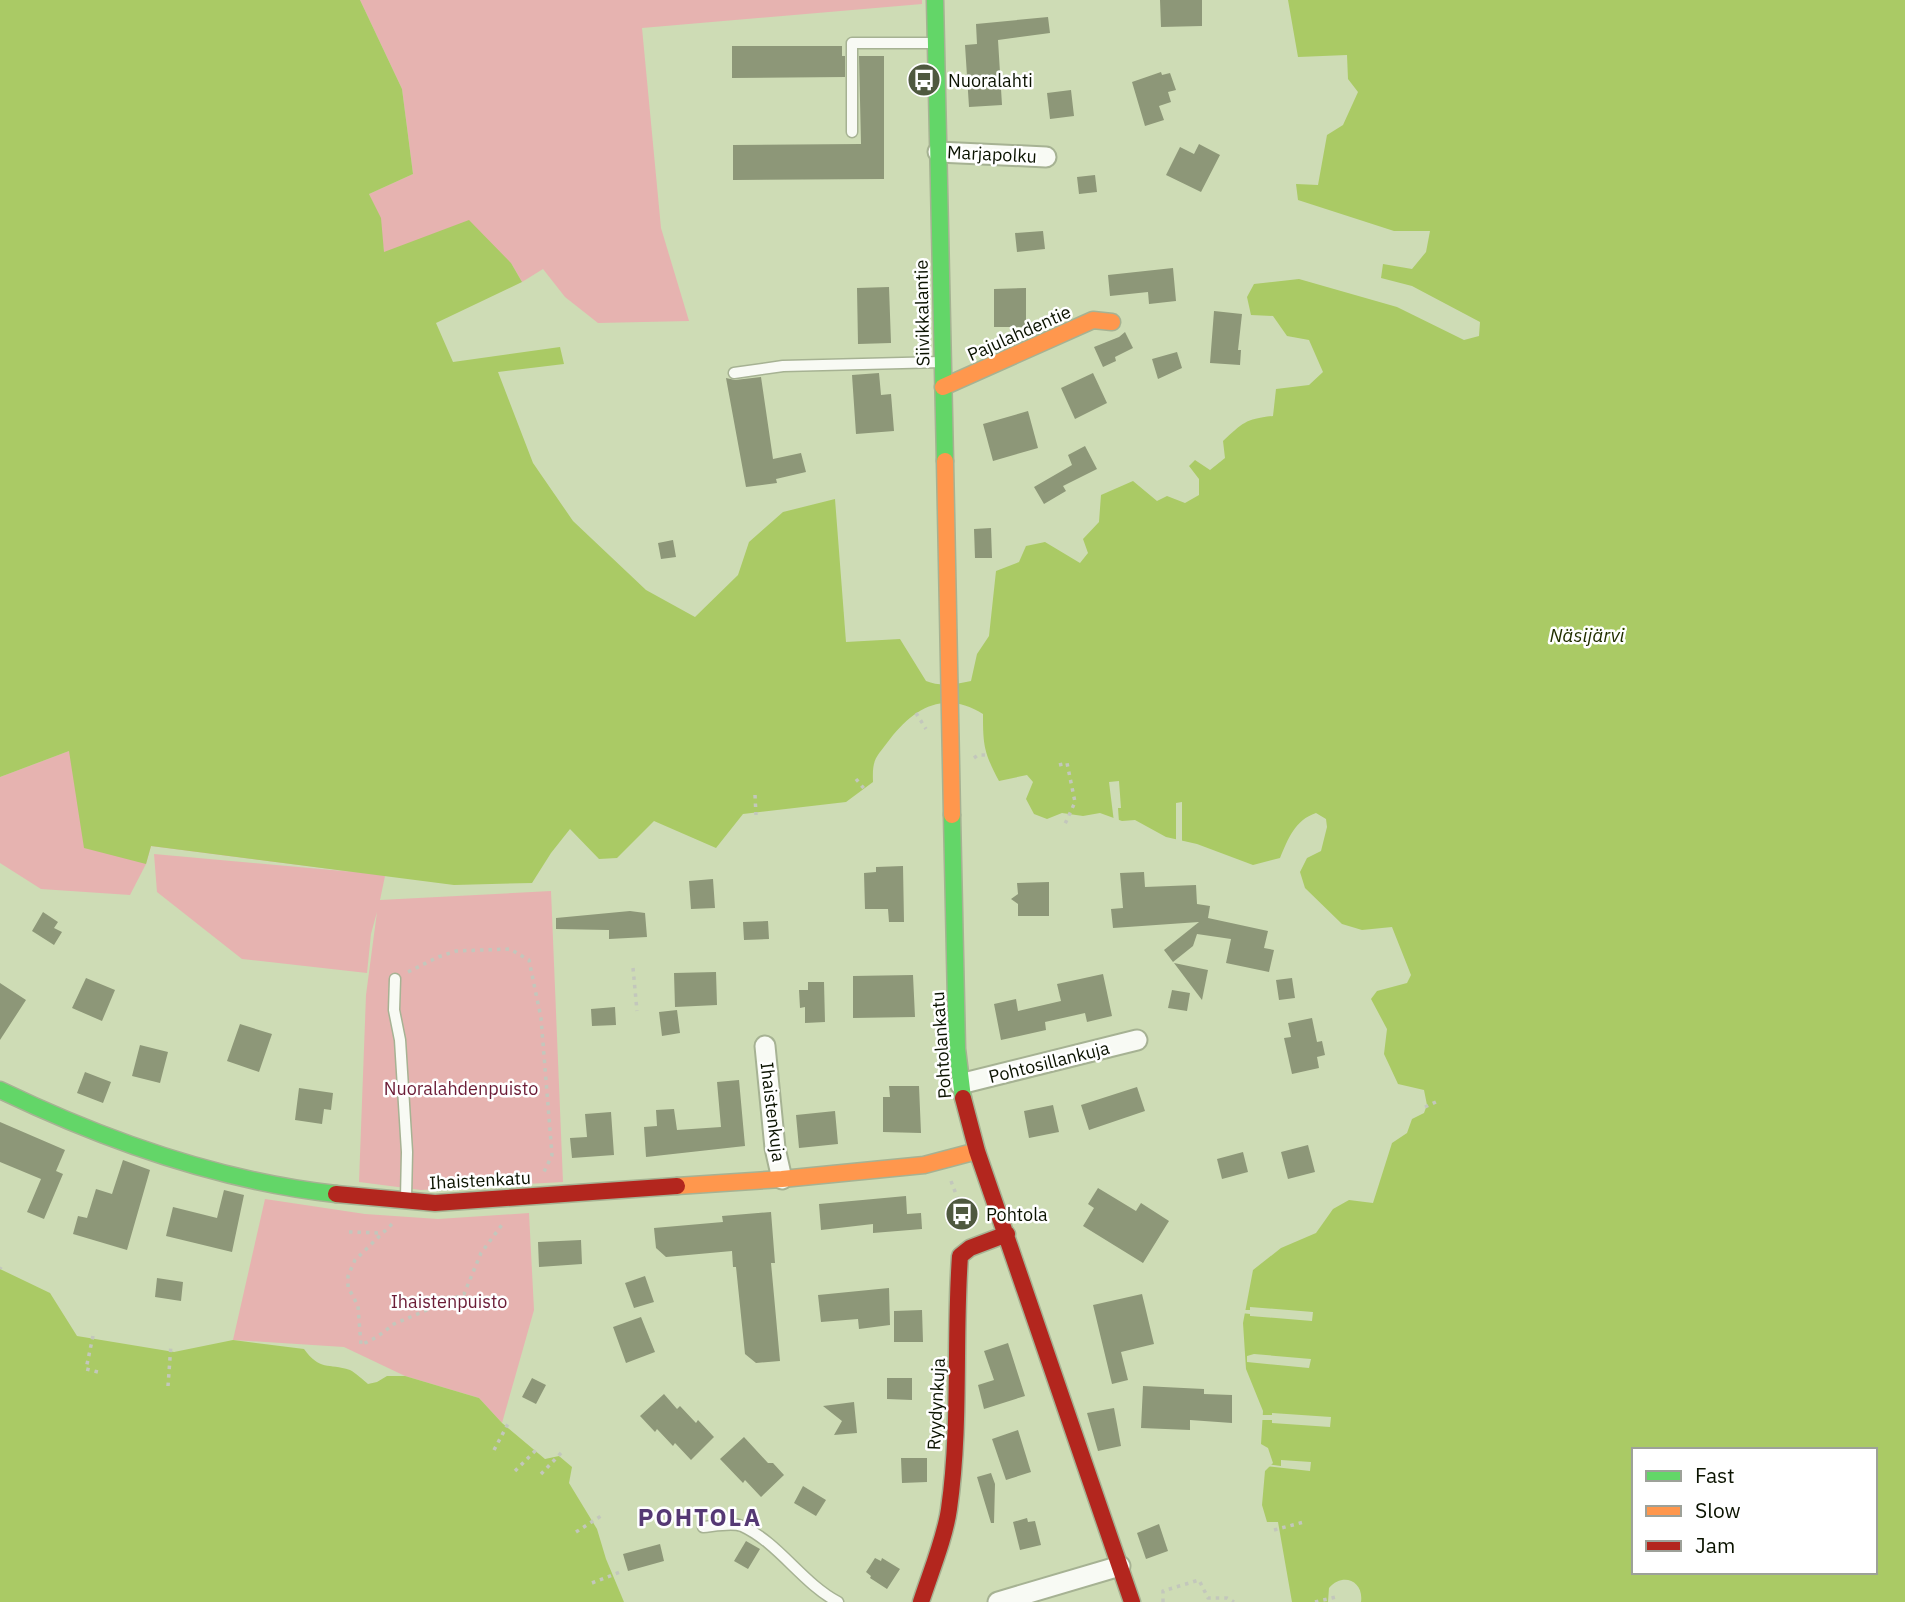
<svg xmlns="http://www.w3.org/2000/svg" width="1905" height="1602" viewBox="0 0 1905 1602" font-family="'IBM Plex Sans',sans-serif">
<style>
.green{fill:#e6b3b0}
.water{fill:#aaca65;fill-rule:evenodd}
.pier{fill:#cedcb5}
.building{fill:#8d9778}
.lines{fill:none;stroke-linecap:round;stroke-linejoin:round}
.lane-casing{stroke:#a6b293;stroke-width:13}
.street-casing{stroke:#a6b293;stroke-width:23}
.fast-casing{stroke:#a6b293;stroke-width:19}
.slow-casing{stroke:#a6b293;stroke-width:19}
.jam-casing{stroke:#a6b293;stroke-width:19}
.path{stroke:#c3c7bc;stroke-width:3.5;stroke-dasharray:3.5 5;stroke-linecap:butt}
.lane{stroke:#f8faf4;stroke-width:10}
.street{stroke:#f8faf4;stroke-width:19}
.fast{stroke:#63d668;stroke-width:16}
.slow{stroke:#ff974d;stroke-width:16}
.jam{stroke:#b3261e;stroke-width:16}
.labels{text-anchor:middle;dominant-baseline:central;stroke-width:5;stroke-linejoin:round;paint-order:stroke}
.poi-label{font-size:18px;fill:#0b1300;stroke:#fff;text-anchor:start}
.street-label{font-size:18px;fill:#0b1300;stroke:#fff}
.park-label{font-size:18px;fill:#6b1c36;stroke:#fff}
.water-label{font-size:19px;font-style:italic;fill:#223000;stroke:#fff}
.district-label{font-size:24px;font-weight:bold;letter-spacing:2px;fill:#553974;stroke:#fff}
</style>
<rect width="100%" height="100%" fill="#cedcb5"/>
<!-- green -->
<path class="green" d="M360,0H922V4L642,28L661,228L689,321L598,323L565,297L543,269L522,282L511,263L384,253L380,218L369,194L413,174L402,89Z
M69,751L385,876L380,900L551,891L563,1182L421,1190L359,1182L366,995L377,912L371,934L367,973L242,959L157,892L154,854L354,872L151,846L146,864L130,895L41,889L0,863V777Z
M265,1199L365,1214L438,1219L529,1213L534,1310L502,1423L479,1398L405,1376L344,1347L233,1340Z"/>
<!-- water -->
<path class="water" d="M0,0H360L402,89L413,174L369,194L381,218L384,252L469,220L511,263L522,282L436,323L453,362L560,347L564,364L498,372L533,463L573,521L646,590L695,617L738,575L749,542L783,512L835,499L846,642L900,639L926,681C940,687 957,684 971,681L977,654L989,636L996,571L1019,562L1026,546L1045,542L1080,563L1088,553L1083,539L1099,522L1101,495L1133,481L1157,501L1167,496L1185,503L1199,495V479L1189,466L1195,460L1210,470L1225,458L1223,441C1243,423 1245,419 1273,416L1276,389L1309,385L1323,372L1309,340L1287,336L1273,316L1251,315L1247,297L1254,284L1299,279L1397,307L1464,340L1479,336L1480,322L1412,286L1381,278L1383,264L1412,269L1426,252L1430,231H1394L1298,200L1296,184L1318,185L1327,135L1343,125L1358,92L1348,79L1347,55L1298,57L1288,0H1905V1602H1361C1364,1581 1343,1572 1329,1588L1328,1602H1292L1278,1522H1267L1262,1505L1265,1471L1273,1463L1268,1448L1261,1444L1263,1411L1246,1369L1243,1323L1253,1270L1281,1248L1316,1233L1333,1209L1349,1200L1373,1203L1392,1143L1407,1133L1412,1119L1424,1113L1427,1105L1424,1090L1398,1084L1384,1054L1387,1029L1371,999L1377,991L1407,983L1411,975L1392,927L1362,930L1342,924L1305,888L1300,872L1307,858L1321,851L1327,827L1326,819L1316,813C1295,820 1288,839 1280,858L1253,865L1197,844L1166,837L1135,820L1122,821L1100,813L1083,816L1062,813L1047,819L1034,814L1026,799L1033,782L1027,775L999,781C984,753 983,745 983,714C945,690 915,707 890,739C876,758 872,758 873,782L846,802L743,814L716,848L654,821L617,858L599,859L570,829L551,853L532,883L454,885L151,846L146,864L84,848L69,751L0,777ZM1634,1450H1875V1572H1634Z
M0,1269L50,1293L77,1336L174,1352L233,1340L304,1349C320,1371 328,1363 350,1370C356,1373 363,1380 368,1384L377,1382L387,1376H405L479,1398L502,1423L545,1459L559,1456L572,1467L569,1483L597,1529L606,1559L624,1602H0Z"/>
<!-- pier -->
<path class="pier" d="M1119,781L1121,808H1118L1119,822H1114L1109,782Z
M1182,802V841H1176V803Z
M1250,1307L1313,1312L1312,1321L1250,1316V1314L1241,1313L1242,1310H1250Z
M1254,1354L1311,1359L1309,1368L1247,1362V1356Z
M1272,1413L1331,1417L1330,1427L1272,1423V1420H1259V1415H1272Z
M1281,1460L1311,1462L1310,1471L1266,1466V1464L1281,1466Z"/>
<!-- building -->
<path class="building" d="M1160,0H1202V26L1161,27Z
M1048,17L1050,33L998,40L1002,105L969,107L965,45L977,44L976,24Z
M732,46H842V56H845V77L732,78Z
M859,56H884V179L733,180V145L861,144Z
M1161,72L1162,75L1170,73L1176,90L1168,92L1171,102L1159,106L1164,120L1145,126L1132,82Z
M1071,90L1074,116L1050,119L1047,93Z
M1199,144L1220,155L1201,192L1166,175L1180,147L1194,154Z
M1095,175L1097,192L1079,194L1077,177Z
M1043,231L1045,249L1017,252L1015,233Z
M1173,268L1176,301L1149,304L1148,292L1110,296L1108,275Z
M889,287L891,343L858,344L857,288Z
M1026,288V327H994V289Z
M1214,311L1242,314L1238,350H1241L1240,365L1210,363Z
M1125,332L1133,348L1115,357L1116,361L1103,367L1094,347L1119,337Z
M1177,352L1182,368L1158,379L1152,359Z
M879,373L881,395L891,394L894,431L856,434L852,375Z
M1093,373L1107,403L1075,419L1061,388Z
M761,377L773,459L801,453L806,472L776,479L777,483L746,487L726,378L735,380Z
M1028,411L1038,448L993,461L983,424Z
M1085,446L1097,469L1063,486L1066,491L1044,504L1034,487L1072,465L1068,455Z
M991,528L992,558H975L974,529Z
M673,540L676,557L661,559L658,543Z
M903,866L904,922H889L888,909H865L864,873L876,872V867Z
M1144,872L1145,887L1196,885L1197,904L1210,906L1208,918L1268,931L1264,948L1274,950L1269,972L1226,963L1231,939L1197,934L1193,946L1173,962L1164,950L1199,922L1113,928L1111,909L1123,908L1120,873Z
M713,879L715,908L691,909L689,881Z
M1049,882V916H1018V904L1011,899L1018,894L1017,883Z
M630,911L645,913L647,937L609,939V930L556,929V918Z
M43,912L58,922L54,928L62,932L54,945L32,931Z
M768,921L769,939L744,940L743,922Z
M1174,963L1208,970L1202,1000Z
M716,972L717,1005L675,1007L674,973Z
M1103,974L1112,1016L1087,1022L1085,1013L1045,1022L1046,1030L1001,1040L994,1004L1016,999L1018,1011L1061,1001L1057,984Z
M913,975L915,1017L853,1018V976Z
M86,978L115,990L102,1021L72,1008Z
M1292,978L1295,998L1279,1000L1276,980Z
M808,982H824L825,1022L805,1023V1007L800,1008L799,990H808Z
M0,983L26,1000L0,1040Z
M1172,990L1190,993L1187,1011L1168,1008Z
M615,1007L616,1025L592,1026L591,1009Z
M677,1010L680,1033L662,1036L659,1012Z
M1312,1018L1317,1042L1322,1041L1325,1055L1317,1057L1319,1068L1292,1074L1284,1038L1291,1037L1288,1023Z
M240,1024L272,1034L259,1072L227,1061Z
M140,1045L168,1052L160,1083L132,1076Z
M85,1072L111,1082L103,1103L77,1093Z
M739,1080L745,1146L646,1157L644,1127L657,1126L656,1110L674,1109L677,1130L721,1127L717,1082Z
M889,1086H919L921,1133L883,1132V1097H890Z
M1137,1087L1145,1111L1089,1130L1081,1105Z
M299,1088L333,1093L331,1110L324,1109L322,1124L295,1120Z
M1053,1105L1059,1132L1029,1138L1024,1111Z
M835,1111L838,1144L799,1148L796,1115Z
M611,1112L614,1155L572,1158L570,1138L587,1137L585,1114Z
M0,1122L65,1150L56,1171L63,1174L44,1219L27,1212L41,1179L0,1162Z
M1308,1145L1315,1172L1288,1179L1281,1152Z
M1243,1152L1248,1172L1222,1179L1217,1159Z
M123,1160L150,1170L127,1250L73,1234L78,1216L87,1218L96,1189L112,1194Z
M1098,1188L1136,1211L1141,1203L1169,1221L1143,1263L1083,1226L1094,1208L1088,1204Z
M224,1190L244,1195L232,1252L166,1236L173,1207L217,1218Z
M906,1196L907,1214L921,1213L922,1229L873,1233V1224L821,1230L819,1204Z
M771,1212L775,1263H771L780,1361L756,1363L745,1354L736,1267H733L732,1251L666,1257L656,1248L654,1228L723,1222L722,1216Z
M581,1240L582,1264L539,1267L538,1242Z
M645,1276L654,1302L634,1308L625,1283Z
M157,1278L183,1282L181,1301L155,1297Z
M889,1288L890,1325L859,1329L858,1319L821,1322L818,1295Z
M1142,1294L1154,1344L1121,1352L1128,1380L1112,1384L1093,1305Z
M922,1310L923,1342H894V1311Z
M641,1317L655,1352L626,1363L613,1327Z
M1008,1343L1025,1396L984,1409L978,1385L994,1380L984,1351Z
M532,1378L546,1385L536,1404L522,1397Z
M887,1378H912V1400L887,1399Z
M1143,1386L1204,1389V1394L1232,1395V1423L1190,1420V1430L1141,1428Z
M664,1394L677,1409L680,1406L696,1423L698,1420L714,1437L691,1460L675,1443L673,1446L657,1429L655,1432L640,1416Z
M854,1402L857,1433L834,1435L842,1421L823,1406Z
M1114,1408L1121,1446L1098,1451L1087,1413Z
M1018,1430L1031,1472L1006,1480L992,1439Z
M744,1437L768,1463H773L784,1475L761,1497L745,1480L743,1483L720,1459Z
M901,1458H927V1482L902,1483Z
M991,1473L995,1484L994,1523H991L977,1477Z
M803,1486L826,1500L816,1516L794,1503Z
M1027,1518L1028,1522L1035,1521L1041,1545L1020,1550L1013,1522Z
M1159,1524L1168,1551L1146,1559L1137,1533Z
M746,1541L760,1549L748,1569L734,1561Z
M660,1544L664,1561L628,1571L623,1554Z
M875,1558L881,1561L882,1558L900,1569L887,1589L870,1578L871,1576L866,1572Z"/>
<g class="lines">
<defs>
<path id="lane" d="M852,132V43H935
M734,373L783,366L942,362
M395,979L394,1010L400,1040L407,1152L406,1198
M703,1527C714,1526 732,1522 742,1526C779,1543 802,1583 838,1602"/>
<path id="street" d="M938,152L1046,157
M765,1046L775,1148L782,1179
M960,1084L1137,1040
M998,1602L1120,1566"/>
<path id="fast" d="M935,0L945,461
M952,815L957,1049L963,1098
M0,1090C106,1141 218,1181 336,1194"/>
<path id="slow" d="M943,387L1093,320L1112,322
M945,461L952,815
M677,1186L782,1179L924,1165L977,1151"/>
<path id="jam" d="M963,1098L977,1151L1132,1602
M336,1194L435,1203L677,1186
M921,1602C930,1574 945,1538 949,1509C961,1425 954,1340 960,1256L970,1248L1007,1234"/>
</defs>
<!-- lane casing -->
<use href="#lane" class="lane-casing"/>
<!-- street casing -->
<use href="#street" class="street-casing"/>
<!-- fast casing -->
<use href="#fast" class="fast-casing"/>
<!-- slow casing -->
<use href="#slow" class="slow-casing"/>
<!-- jam casing -->
<use href="#jam" class="jam-casing"/>
<!-- path -->
<path class="path" d="M916,713L926,729
M974,758L978,755H985
M1059,765L1067,763L1075,802L1065,824
M856,779L866,791
M755,795L756,815
M633,968L637,1011
M408,972L438,957L456,951L510,949L529,960L541,1018L552,1155L543,1174
M1425,1107L1438,1101
M951,1181L968,1226
M392,1224L355,1260L348,1276V1287L358,1306L361,1345L377,1337L394,1324L464,1294L481,1253L504,1222
M349,1232L382,1233
M0,1269L1,1267
M93,1336L86,1369L98,1372
M168,1386L171,1344
M494,1450L509,1422
M515,1471L538,1448
M541,1474L563,1451
M1274,1530L1304,1522
M576,1532L601,1516
M592,1583L620,1572
M1163,1602V1591L1199,1580L1208,1598H1227L1234,1602
M1315,1602L1336,1597"/>
<!-- lane -->
<use href="#lane" class="lane"/>
<!-- street -->
<use href="#street" class="street"/>
<!-- fast -->
<use href="#fast" class="fast"/>
<!-- slow -->
<use href="#slow" class="slow"/>
<!-- jam -->
<use href="#jam" class="jam"/>
</g>
<!-- icons -->
<defs>
<symbol id="bus-disc" viewBox="-11 -11 22 22"><circle r="9.5" fill="#4f593f" stroke="#fff"/><path d="M-5-6H5V4H4V6H2V4H-2V6H-4V4H-5ZM-3.5-4V0h7V-4ZM-3.5 1.2v1.5H-2V1.2ZM2 1.2v1.5H3.5V1.2Z" fill="#fff"/></symbol>
</defs>
<g fill-rule="evenodd">
<use href="#bus-disc" x="905" y="61" width="38" height="38"/>
<use href="#bus-disc" x="943" y="1195" width="38" height="38"/>
</g>
<g class="labels">
<!-- poi labels -->
<g class="poi-label">
<text x="948" y="80">Nuoralahti</text>
<text x="986" y="1214">Pohtola</text>
</g>
<!-- street labels -->
<g class="street-label">
<text transform="translate(992 154) rotate(3)">Marjapolku</text>
<text transform="translate(922 313) rotate(-91)">Siivikkalantie</text>
<text transform="translate(1019 333) rotate(-24)">Pajulahdentie</text>
<text transform="translate(941 1045) rotate(-94)">Pohtolankatu</text>
<text transform="translate(1049 1062) rotate(-14)">Pohtosillankuja</text>
<text transform="translate(773 1112) rotate(83)">Ihaistenkuja</text>
<text transform="translate(480 1180) rotate(-3)">Ihaistenkatu</text>
<text transform="translate(936 1404) rotate(-87)">Ryydynkuja</text>
</g>
<!-- park labels -->
<g class="park-label">
<text x="461" y="1088">Nuoralahdenpuisto</text>
<text x="449" y="1301">Ihaistenpuisto</text>
</g>
<!-- water labels -->
<g class="water-label">
<text x="1587" y="635">Näsijärvi</text>
</g>
<!-- district labels -->
<g class="district-label">
<text x="700" y="1517">POHTOLA</text>
</g>
</g>
<!-- legend -->
<rect x="1632" y="1448" width="245" height="126" fill="#ffffff" stroke="#9da199" stroke-width="2"/>
<rect x="1646" y="1471" width="35" height="10" fill="#63d668" stroke="#9da199" stroke-width="2"/>
<text x="1695" y="1483" font-size="21" fill="#0b1300">Fast</text>
<rect x="1646" y="1506" width="35" height="10" fill="#ff974d" stroke="#9da199" stroke-width="2"/>
<text x="1695" y="1518" font-size="21" fill="#0b1300">Slow</text>
<rect x="1646" y="1541" width="35" height="10" fill="#b3261e" stroke="#9da199" stroke-width="2"/>
<text x="1695" y="1553" font-size="21" fill="#0b1300">Jam</text>
</svg>
